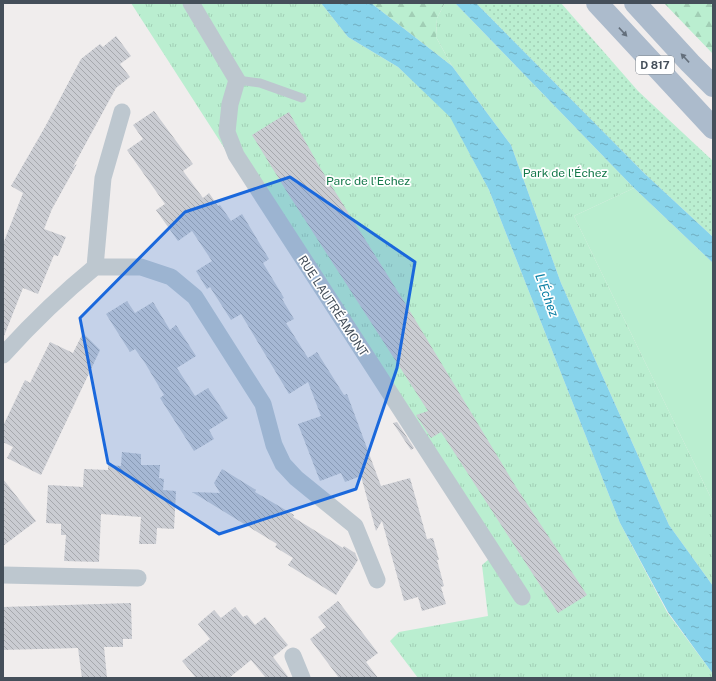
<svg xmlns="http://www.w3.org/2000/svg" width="716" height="681" viewBox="0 0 716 681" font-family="'Public Sans',sans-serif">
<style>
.grass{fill:url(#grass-dots)}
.forest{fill:url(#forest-firs)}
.park{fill:url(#park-tufts)}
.garden{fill:#baeed0}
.water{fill:url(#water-ripples)}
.building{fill:url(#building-back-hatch)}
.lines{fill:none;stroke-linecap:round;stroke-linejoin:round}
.lane{stroke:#bdc7cf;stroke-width:9}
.street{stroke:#bdc7cf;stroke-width:17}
.primary{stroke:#acbbcc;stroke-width:22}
.oneway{fill:#646f7c}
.marked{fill:#1a68dc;fill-opacity:0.2;stroke:#1a68dc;stroke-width:3;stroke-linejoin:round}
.labels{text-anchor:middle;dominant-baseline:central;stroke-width:3.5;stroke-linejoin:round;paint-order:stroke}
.shield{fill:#fff;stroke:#7d848c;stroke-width:1}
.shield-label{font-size:11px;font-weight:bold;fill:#454f5a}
.park-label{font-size:12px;fill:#177a4c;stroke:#fff}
.street-label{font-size:12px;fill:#454f5a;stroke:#fff}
.water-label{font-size:13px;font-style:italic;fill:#0d80a5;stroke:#fff}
</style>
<defs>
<pattern id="grass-dots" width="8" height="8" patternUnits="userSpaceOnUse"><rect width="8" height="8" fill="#baeed0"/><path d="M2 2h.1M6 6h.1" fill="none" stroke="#a1ceb5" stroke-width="1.8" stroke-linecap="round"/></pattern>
<pattern id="forest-firs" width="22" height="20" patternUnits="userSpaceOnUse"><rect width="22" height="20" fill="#baeed0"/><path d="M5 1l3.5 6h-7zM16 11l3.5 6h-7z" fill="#a1ceb5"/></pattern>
<pattern id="park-tufts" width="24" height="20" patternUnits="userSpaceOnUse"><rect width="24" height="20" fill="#baeed0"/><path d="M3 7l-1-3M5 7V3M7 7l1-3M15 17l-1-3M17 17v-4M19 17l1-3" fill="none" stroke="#a1ceb5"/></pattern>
<pattern id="water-ripples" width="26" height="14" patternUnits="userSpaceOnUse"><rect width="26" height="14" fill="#87d3eb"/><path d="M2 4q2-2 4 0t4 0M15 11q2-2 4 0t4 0" fill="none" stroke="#70aec1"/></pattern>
<pattern id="building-back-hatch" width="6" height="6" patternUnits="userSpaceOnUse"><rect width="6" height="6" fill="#caccd2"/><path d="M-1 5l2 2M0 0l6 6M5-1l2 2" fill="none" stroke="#a6a8ad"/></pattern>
</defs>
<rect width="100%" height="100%" fill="#f0eded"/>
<!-- grass -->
<path class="grass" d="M476,3H561L638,91L713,161V237L645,174Z"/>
<!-- forest -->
<path class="forest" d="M371,3H445L437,18L436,37L452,66Z
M664,3H713V54Z"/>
<!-- park -->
<path class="park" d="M131,3H321L348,37L398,67L450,116L489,190L620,523L667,612L713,674V678H418L390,641L399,632L488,616L482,565L489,559Z
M445,3H455L634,188L574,216L713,502V586L669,525L561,283L511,145L452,66L436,37L437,18Z"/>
<!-- garden -->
<path class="garden" d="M634,188L713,263V502L574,216Z"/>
<!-- water -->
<path class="water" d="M321,3H371L452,66L511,145L561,283L669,525L713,586V674L668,612L620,523L489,190L450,117L398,67L348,37Z
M455,3H476L645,174L713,237V263L634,188Z"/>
<!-- building -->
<path class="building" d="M116,36L131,56L120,64L130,77L116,88L73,167L77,164L52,209L44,229L66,237L58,256L54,255L38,294L23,288L4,336H3V244L23,193L11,186L45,127L81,59L100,44L103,47Z
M154,111L193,164L183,171L203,198L209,193L218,206L220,205L231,221L242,214L269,259L263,263L284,298L282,299L294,319L286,323L308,358L317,352L344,395L347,394L381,486L410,478L427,539L433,538L439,560H437L444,586L441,587L446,604L422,611L418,597L404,601L382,521L376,531L361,476L345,482L341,473L320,481L298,424L321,416L308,382L289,394L241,314L231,320L210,287L207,289L196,271L212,261L192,231L178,241L156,210L165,204L127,150L143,139L133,125Z
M289,112L319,166L405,303L516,487L587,595L558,613L441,432L431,438L416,415L428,411L287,192L252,135Z
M127,301L135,313L153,302L170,330L176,325L196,356L177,368L195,396L208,388L228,418L209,430L214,439L194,451L160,398L164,395L145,363L135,349L130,352L106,314Z
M83,333L100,350L41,475L7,458L13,447L3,442V426L25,380L30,383L50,342L73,353Z
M397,422L414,448L411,450L393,423Z
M122,452L141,454V465H160L159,478L164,479L163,490L176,491L174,529L157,528L156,544H139L141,517L101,514L99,562L64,561L66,535H61V524L46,523L48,485L83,487L84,469L108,470V465L121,466Z
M222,469L256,490L255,492L294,515L293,517L343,548L344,546L355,553L358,560L336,595L288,565L293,558L275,547L277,544L192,492L220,493L214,483Z
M3,479L36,521L3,546Z
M338,601L378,653L366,662L378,678H339L310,639L326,627L318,617Z
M131,603L132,639H123V647H104L107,678H82L78,648L3,650V607Z
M235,607L243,617L247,615L255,625L265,617L288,645L273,657L289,678H266L251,660L229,678H196L182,661L210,639L198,624L214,610L221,618Z"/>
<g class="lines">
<!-- lane -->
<path class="lane" d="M237,80L260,83L302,98"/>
<!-- street -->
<path class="street" d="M191,3L237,80L230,104L227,132L236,155L522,597
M95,267H141L171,277L195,297L263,404L274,445L283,464L296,478L355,526L377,580
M3,355C32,323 62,294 95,267L103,178L122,112
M3,575L138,578
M293,656L302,678"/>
<!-- primary -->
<path class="primary" d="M597,3L713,128
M635,3L690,63L713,86"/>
</g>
<!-- one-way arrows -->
<defs><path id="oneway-solid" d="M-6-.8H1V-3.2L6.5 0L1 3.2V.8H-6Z"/></defs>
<g class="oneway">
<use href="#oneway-solid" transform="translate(623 32) rotate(47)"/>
<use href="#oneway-solid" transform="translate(685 58) rotate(-133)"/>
</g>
<!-- marked area -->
<path class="marked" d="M290,177L415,262L397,368L356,489L219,534L108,463L80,318L185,212Z"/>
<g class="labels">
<!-- shield labels -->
<rect class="shield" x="636" y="56" width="38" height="18" rx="3"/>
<g class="shield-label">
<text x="655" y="65">D 817</text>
</g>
<!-- park labels -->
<g class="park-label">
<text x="565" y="173">Park de l'Échez</text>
<text x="368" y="181">Parc de l'Echez</text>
</g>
<!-- street labels -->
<g class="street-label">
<text transform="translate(333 306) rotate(57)">RUE LAUTRÉAMONT</text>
</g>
<!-- water labels -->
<g class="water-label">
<text transform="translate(547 295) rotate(70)">L'Échez</text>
</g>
</g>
<!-- border -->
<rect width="716" height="681" fill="none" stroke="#454f5a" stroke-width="8"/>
</svg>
